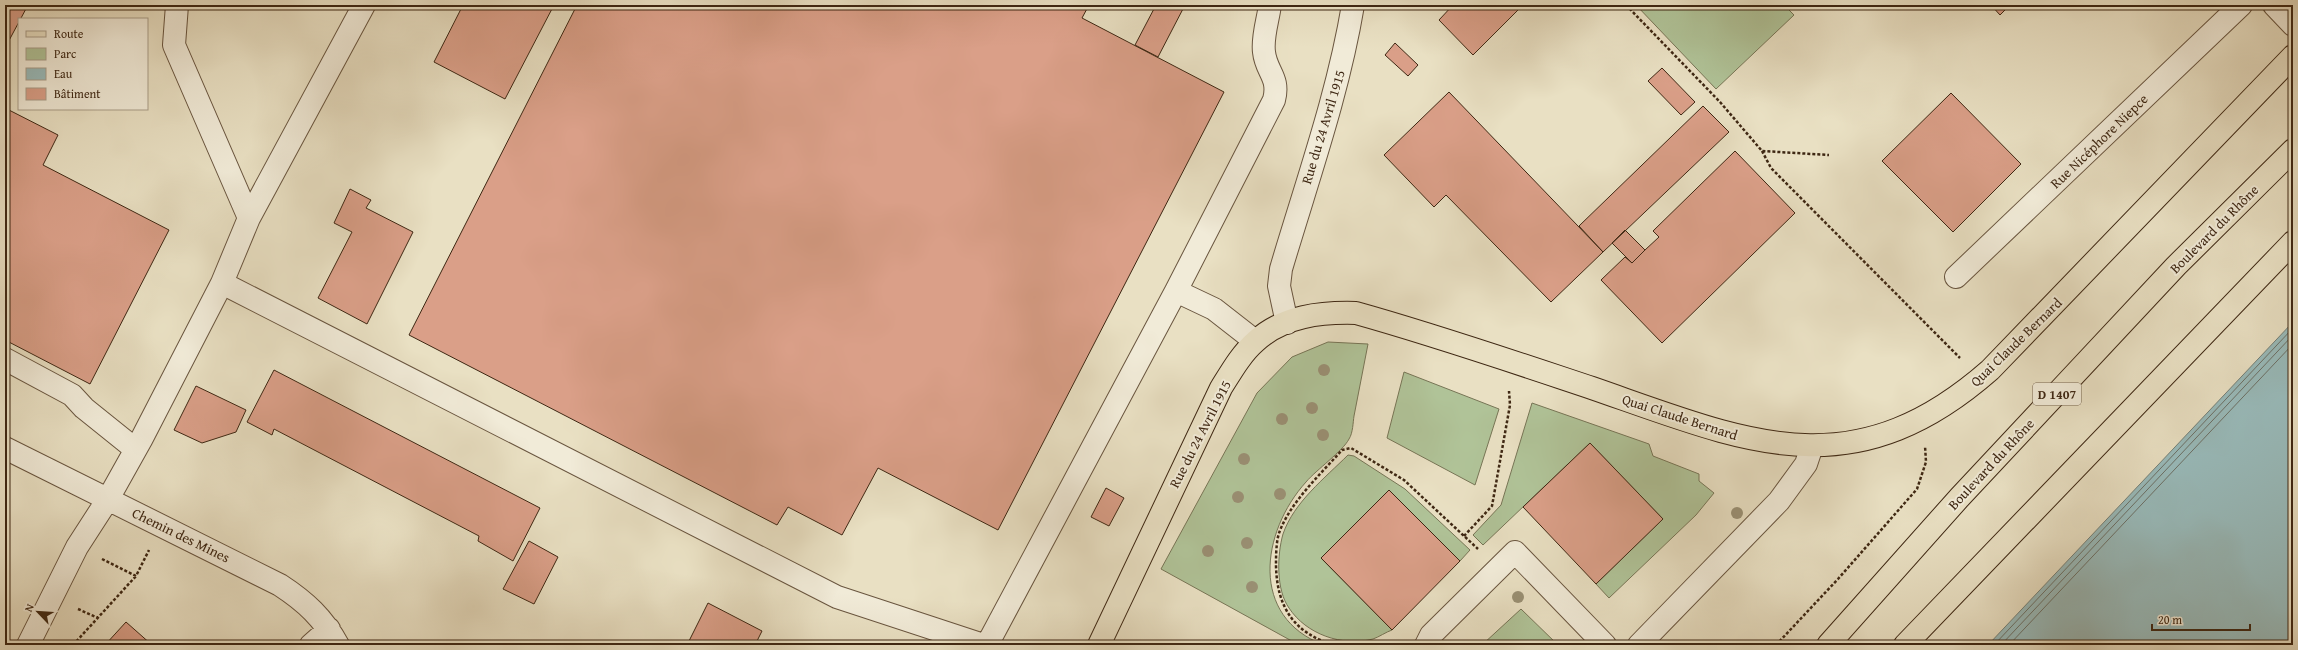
<svg xmlns="http://www.w3.org/2000/svg" width="2298" height="650" viewBox="0 0 2298 650" font-family="'Gentium Book Plus',serif">
<style>
.green{fill:#b0c398;stroke:#777556}
.water{fill:#9bb;stroke:#758078}
.lines{fill:none;stroke-linecap:round;stroke-linejoin:round}
.shore{stroke:#6c7167;stroke-width:1}
.building{fill:#da9f88;stroke:#3e2713}
.minor-casing{stroke:#69553f;stroke-width:24}
.major-casing{stroke:#3e2713;stroke-width:24}
.highway-casing{stroke:#3e2713;stroke-width:24}
.path{stroke:#3e2713;stroke-width:2.5;stroke-dasharray:3 2;stroke-linecap:butt}
.minor{stroke:#f1ebd8;stroke-width:22}
.major{stroke:#e9e0c3;stroke-width:22}
.highway{stroke:#e9e0c3;stroke-width:22}
.tree{fill:#9a9074}
.labels{text-anchor:middle;dominant-baseline:central;stroke-width:4;stroke-linejoin:round;paint-order:stroke}
.shield{fill:#f1ebd8;stroke:#74624e;stroke-width:1}
.shield-label{font-size:13px;font-weight:bold;fill:#3e2713}
.street-label{font-size:14px;fill:#3e2713;stroke:#f1ebd8}
</style>
<rect width="100%" height="100%" fill="#e9e0c3"/>
<filter id="stains"><feTurbulence type="fractalNoise" baseFrequency=".005" numOctaves="4"/><feColorMatrix values="0 0 0 0 .2 0 0 0 0 .09 0 0 0 0 .02 0 0 0 .5 -.17"/></filter>
<radialGradient id="worn" r=".72"><stop offset=".6" stop-color="#630" stop-opacity="0"/><stop offset="1" stop-color="#630" stop-opacity=".3"/></radialGradient>
<!-- green -->
<path class="green" d="M1636,5H1784L1794,15L1716,89Z
M1328,342L1368,344C1363,368 1359,392 1354,416C1353,422 1353,433 1349,439C1343,451 1316,470 1306,482C1261,532 1249,617 1324,645H1299L1161,569L1257,393L1292,357Z
M1404,372L1499,409L1475,485L1387,438Z
M1532,403L1649,444L1653,456L1699,474V481L1714,493L1696,515L1609,598L1596,584L1663,519L1590,443L1483,545L1473,535L1501,505Z
M1348,455L1354,456L1405,489L1470,550L1460,561L1389,490L1321,558L1392,630C1386,632 1379,637 1373,639C1342,647 1306,634 1289,608C1276,590 1277,555 1283,534C1294,502 1325,478 1348,455Z
M1521,609L1558,645L1483,644Z"/>
<!-- water -->
<path class="water" d="M2293,322V645H1988Z"/>
<g class="lines">
<!-- shore -->
<path class="shore" d="M1994,645L2293,328
M2001,645L2293,335
M2009,645L2293,344"/>
</g>
<!-- building -->
<path class="building" d="M5,5H28L5,48Z
M463,5H554L505,99L434,62Z
M577,5H1089L1082,18L1224,92L998,530L878,468L842,535L788,507L777,525L409,335Z
M1156,5H1185L1158,57L1135,45Z
M1453,5H1523L1473,55L1439,20Z
M1991,5H2010L2000,15Z
M1395,43L1418,65L1408,76L1385,55Z
M1662,68L1695,102L1681,115L1648,81Z
M1449,92L1603,252L1551,302L1446,195L1434,207L1384,155Z
M1951,93L2021,164L1953,232L1882,161Z
M1703,106L1729,132L1603,252L1579,226Z
M5,108L58,135L43,165L169,230L90,384L5,340Z
M1735,151L1795,213L1662,343L1601,280L1625,257L1632,263L1645,250L1659,237L1653,231Z
M350,189L371,200L366,208L413,232L367,324L318,298L352,232L334,223Z
M1625,230L1645,250L1632,263L1612,243Z
M274,370L540,508L513,561L478,541L479,536L274,429L272,435L247,422Z
M196,386L246,410L236,432L202,443L174,430Z
M1590,443L1663,519L1596,584L1523,507Z
M1106,488L1124,498L1109,526L1091,517Z
M1389,490L1460,561L1392,630L1321,558Z
M529,541L558,557L534,604L503,589Z
M708,603L762,631L755,645H692L688,643Z
M126,622L152,645H105Z"/>
<g class="lines">
<defs>
<path id="minor" d="M177,5L174,45L249,218
M2274,5L2293,25
M1956,277L2241,5
M222,283L249,218L364,5
M1176,291L1214,309L1255,341
M1287,323L1279,286L1281,269C1307,181 1338,95 1353,5
M5,359L72,395L84,408L135,449
M5,448L280,585C306,602 323,618 338,645
M28,645L77,547L108,499L141,440L222,283L837,597L983,645
M311,645L329,629
M987,645L1176,291L1274,100C1280,77 1266,72 1264,52C1262,37 1268,20 1270,5
M1426,645L1431,635L1515,552L1605,645
M1639,645L1779,501L1806,464L1812,446"/>
<path id="major" d="M1099,645L1221,388C1231,372 1241,354 1256,341C1283,316 1321,312 1356,313C1435,335 1514,362 1592,388C1745,441 1851,492 1990,370L2293,56"/>
<path id="highway" d="M1828,645L1959,498L2176,266L2293,150
M1905,645L2293,242"/>
</defs>
<!-- minor casing -->
<use href="#minor" class="minor-casing"/>
<!-- major casing -->
<use href="#major" class="major-casing"/>
<!-- highway casing -->
<use href="#highway" class="highway-casing"/>
<!-- path -->
<path class="path" d="M1626,5L1720,102L1762,151L1829,155
M1762,151L1771,168L1960,358
M1464,536L1492,506L1510,405L1509,391
M102,559L136,576L149,550
M78,609L98,618
M73,645L136,576
M1335,645C1294,634 1277,607 1276,566C1276,556 1276,543 1279,533C1291,501 1320,475 1342,450L1351,448L1404,480L1478,549
M1378,645L1386,643L1393,645
M1776,645L1838,579L1917,489L1926,462L1925,446"/>
<!-- minor -->
<use href="#minor" class="minor"/>
<!-- major -->
<use href="#major" class="major"/>
<!-- highway -->
<use href="#highway" class="highway"/>
</g>
<!-- trees -->
<g class="tree">
<circle cx="1324" cy="370" r="6"/>
<circle cx="1312" cy="408" r="6"/>
<circle cx="1282" cy="419" r="6"/>
<circle cx="1323" cy="435" r="6"/>
<circle cx="1244" cy="459" r="6"/>
<circle cx="1280" cy="494" r="6"/>
<circle cx="1238" cy="497" r="6"/>
<circle cx="1737" cy="513" r="6"/>
<circle cx="1247" cy="543" r="6"/>
<circle cx="1208" cy="551" r="6"/>
<circle cx="1252" cy="587" r="6"/>
<circle cx="1518" cy="597" r="6"/>
</g>
<g class="labels">
<!-- shield labels -->
<rect class="shield" x="2033" y="383" width="48" height="22" rx="3"/>
<g class="shield-label">
<text x="2057" y="394">D 1407</text>
</g>
<!-- street labels -->
<g class="street-label">
<text transform="translate(1323 127) rotate(-73)">Rue du 24 Avril 1915</text>
<text transform="translate(2099 141) rotate(-44)">Rue Nicéphore Niepce</text>
<text transform="translate(2214 229) rotate(-45)">Boulevard du Rhône</text>
<text transform="translate(2016 342) rotate(-44)">Quai Claude Bernard</text>
<text transform="translate(1680 417) rotate(18)">Quai Claude Bernard</text>
<text transform="translate(1200 434) rotate(-63)">Rue du 24 Avril 1915</text>
<text transform="translate(1991 464) rotate(-47)">Boulevard du Rhône</text>
<text transform="translate(181 535) rotate(26)">Chemin des Mines</text>
</g>
</g>
<!-- margin -->
<rect width="2298" height="650" fill="none" stroke="#e9e0c3" stroke-width="20"/>
<rect x="6" y="6" width="2286" height="638" fill="none" stroke="#3e2713" stroke-width="2"/>
<rect x="10" y="10" width="2278" height="630" fill="none" stroke="#3e2713"/>
<!-- legend -->
<rect x="18" y="18" width="130" height="92" fill="#f1ebd8" stroke="#a99d89"/>
<rect x="26" y="31" width="20" height="6" fill="#e9e0c3" stroke="#a99d89"/>
<text x="54" y="38" font-size="12" fill="#3e2713">Route</text>
<rect x="26" y="48" width="20" height="12" fill="#b0c398" stroke="#a99d89"/>
<text x="54" y="58" font-size="12" fill="#3e2713">Parc</text>
<rect x="26" y="68" width="20" height="12" fill="#99bbbb" stroke="#a99d89"/>
<text x="54" y="78" font-size="12" fill="#3e2713">Eau</text>
<rect x="26" y="88" width="20" height="12" fill="#da9f88" stroke="#a99d89"/>
<text x="54" y="98" font-size="12" fill="#3e2713">Bâtiment</text>
<!-- north arrow -->
<g transform="translate(38 612) rotate(295)" stroke="#f1ebd8" stroke-width="3" paint-order="stroke">
<path d="M0-3L7 15L0 10L-7 15Z" fill="#3e2713"/>
<text y="-6" font-size="11" font-weight="bold" text-anchor="middle" fill="#3e2713">N</text>
</g>
<!-- scale -->
<path d="M2152 624v6h98v-6" fill="none" stroke="#3e2713" stroke-width="2"/>
<text x="2158" y="624" font-size="12" fill="#3e2713" stroke="#f1ebd8" stroke-width="3" paint-order="stroke">20 m</text>
<rect width="100%" height="100%" filter="url(#stains)"/>
<rect width="100%" height="100%" fill="url(#worn)"/>
</svg>
